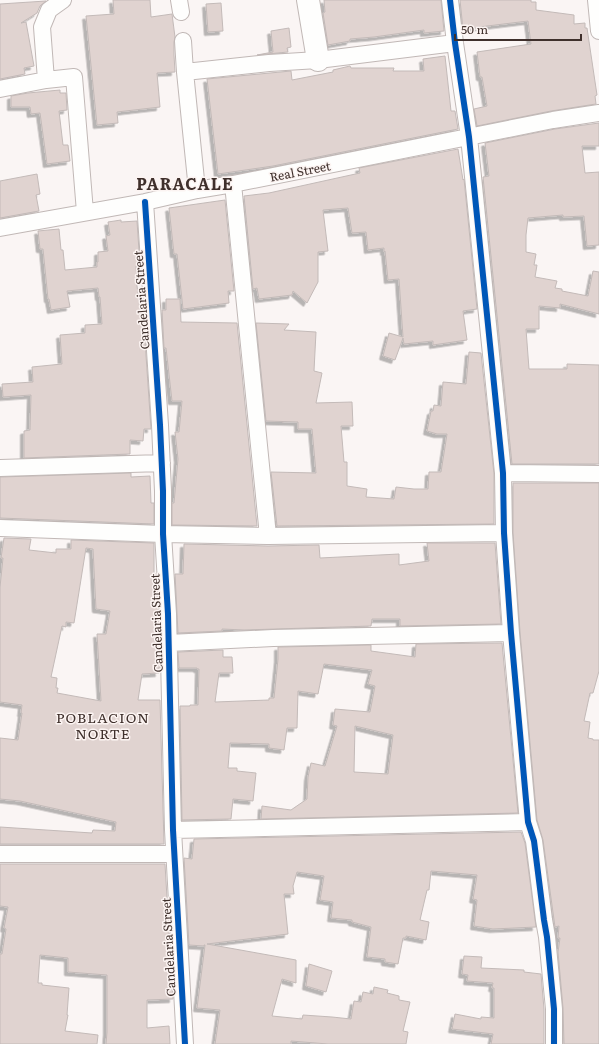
<svg xmlns="http://www.w3.org/2000/svg" width="599" height="1044" viewBox="0 0 599 1044" font-family="Literata,serif">
<style>
.building{fill:#e0d3d0;stroke:#c3bab8;fill-rule:evenodd;filter:url(#shadow)}
.lines{fill:none;stroke-linecap:round;stroke-linejoin:round}
.minor-casing{stroke:#c1b8b6;stroke-width:18}
.secondary-casing{stroke:#c1b8b6;stroke-width:24}
.minor{stroke:#fefefd;stroke-width:16}
.secondary{stroke:#fefefd;stroke-width:22}
.cycleway-casing{stroke:#fcf4f2;stroke-width:8}
.cycleway{stroke:#0057b8;stroke-width:6}
.labels{text-anchor:middle;dominant-baseline:central;stroke-width:3;stroke-linejoin:round;paint-order:stroke}
.street-label{font-size:12px;fill:#3f302c;stroke:#fcf4f2}
.quarter-label{font-size:14px;letter-spacing:1px;fill:#3f302c;stroke:#fcf4f2}
.district-label{font-size:16px;font-weight:bold;letter-spacing:1px;fill:#3f302c;stroke:#fcf4f2}
</style>
<defs>
<filter id="shadow"><feDropShadow dx="-3.5" dy="3.5" stdDeviation="0" flood-color="#0004"/></filter>
</defs>
<rect width="100%" height="100%" fill="#faf5f4"/>
<!-- building -->
<path class="building" d="M113,0H150L151,17L172,14L175,37L174,42V55L175,72L157,73L160,107L117,112L118,123L97,125L86,16L114,14Z
M324,0H441L444,31L424,33V30L374,37L350,39V41L328,45L323,13L325,12Z
M460,0H531V2H536V10L574,15V24L585,23V28H587L597,95L595,96L596,104L551,111L477,126L474,109L487,106L482,77H480L477,52L531,44L528,21L463,29Z
M46,1L40,6L37,13L21,23L26,22L34,66L24,68L25,74L0,79V4Z
M221,3L223,31L208,32L206,4Z
M289,28L291,47L287,48L288,52L257,55L273,52L271,31Z
M445,56L451,111H455L458,129L273,166L218,174L207,79L291,71L292,80L333,72V70L350,66L351,68H394L393,71H424L423,59Z
M60,90V93H66L67,110L59,111L63,145H68L70,161L47,164L40,113L31,114L30,107H11V96L28,93Z
M599,123V146H582L585,173L599,172V245L587,246L584,216L563,217V215L528,218L526,235V252L536,254L534,265H537L535,277L557,281L555,288L562,289V291L588,296L593,271L599,272V314L560,304V308L539,306V329H526L529,369H567V364L599,365V464H512L483,177L489,176L485,143L555,129Z
M458,149L463,180L464,179L477,309L463,311L467,340L433,345V341L404,344L403,338L395,360L383,356L389,333L403,337L399,279L388,280L385,251L384,252V248L368,250L366,232L352,233L348,208L323,210L328,251L318,252V282L307,303L293,291L292,295L259,299L257,288L253,289L244,196L269,193L360,173L359,168Z
M37,174L40,194L36,195L39,211L0,218V181Z
M225,200L234,291H228L229,303L183,309L177,254H174L169,208Z
M121,220V222L137,221L140,266H136L137,278H136L140,309H141V311H143L151,429H144L143,441L130,440V454L24,458V431L30,430L31,395L3,397L2,384L33,382L32,367L62,364L60,335L85,333V325L102,324L100,297H99L98,288L67,291L70,307L51,310L49,299H48L43,249H40L38,231L59,229L61,250H63L65,270L97,267V262H98V252L108,251L106,236L110,235L108,222Z
M166,299H180L181,322L237,323L257,526L172,525V503H174L178,459L175,432H179L182,401H172L166,348H164L162,310H166Z
M256,323L289,324L284,330L316,332L314,371L322,373L316,403L352,402L353,426H341L344,462H347V486L367,489L366,497L394,499L396,487L414,489H428L429,472H441L447,434H437L427,431L431,411H433L434,405L441,406L443,382L466,384L469,352L481,353L494,474V524L277,526L271,472L316,473L312,429H298V422L266,421Z
M131,473V477L150,476L151,503H154V524L0,518V477Z
M513,483H599V671L593,693H590L584,721L590,722L588,738L593,739V740H599V1044H564L563,1008L558,952L560,938H558L559,926L555,927L543,840L537,820L520,632L513,533Z
M4,538L31,539L29,550L56,553V549H71V540L154,543V574H156L159,614L160,668H158L159,673L142,674L138,700H160L164,844H0V827L92,833L93,830L115,831L116,822L20,801L0,799V738L18,740L22,713H21L22,705L0,702V587L3,558H1ZM86,548L93,549L96,609L110,611L106,634H97L101,701L57,693L58,688H56L57,678L51,677L62,626L66,627V622L74,623Z
M427,543H495L501,624L400,626V619H372L371,626L244,630L222,629V631L178,633L175,574H183L184,544L268,546L319,545L320,558L399,554V565L429,561Z
M502,643L518,813L261,819L262,806L291,810L307,799L308,777L311,763L325,766L337,726L333,725L335,709L370,712L375,686L368,684L372,670L324,664L318,694L298,691L297,728H287L284,750L269,748V744L230,743L228,768H237V771L256,773L253,801L233,799L231,819L182,820L180,706H190V705H198L199,669H197V668H179L178,652L223,650V657H232L233,673H219L215,702L269,700V698H274L278,659V647L371,645V651L415,657L416,644ZM355,726L393,735L388,774L354,772Z
M521,832L525,843L536,927L493,929L474,926L477,900L473,899L477,875L431,871L429,890H427L420,920L429,922L426,940L406,936V938H403L398,964L385,962V959L367,957L371,927L352,922V920L331,918L333,902L320,900L324,876L297,872L293,886L294,894H284L288,934L207,944L296,960V983L282,979L272,1016L302,1019L303,1015L332,1017L351,1019L354,1001L361,1002L363,992L373,994L374,987L388,990L387,993L399,996V1000L410,1002L403,1031L408,1032L406,1044H328L291,1041V1044H215L220,1010L197,1008L205,945H204V946L189,945L184,858L192,859L194,839Z
M0,864H165L173,999L147,1000V1028L169,1026L170,1044H106L107,1032V975L68,972V958L40,955L38,983H42V985L69,988L67,1015H68L65,1031L98,1035L97,1044H0V954H2L6,929L4,928L8,907L0,906Z
M464,956L482,957L481,968L524,970V972L541,974L544,1009V1044H491L493,1034L452,1029L455,1014L481,1019V1017L494,1018V988H492L493,983L467,981L468,975L462,974Z
M309,964L332,971L326,992L306,986Z"/>
<g class="lines">
<defs>
<path id="minor" d="M179,0L181,12
M450,0L455,43L469,137L503,473L504,533L511,633L528,822L534,841L544,920L547,937L554,1009V1044
M596,0L599,31
M183,41L185,72
M46,80L42,27L49,10L63,0
M0,89L46,80L74,77L85,212
M233,184L268,536
M197,190L185,72L269,63L318,60L455,43
M145,202L160,425L163,491V534L168,614L173,830L185,1044
M0,228L145,202L197,190L233,184L553,120L599,113
M0,468L162,463
M503,473L599,474
M0,528L163,534L268,536L504,533
M169,643L273,638L511,633
M173,830L528,822
M0,854H174"/>
<path id="secondary" d="M308,0L318,60"/>
</defs>
<!-- minor casing -->
<use href="#minor" class="minor-casing"/>
<!-- secondary casing -->
<use href="#secondary" class="secondary-casing"/>
<!-- minor -->
<use href="#minor" class="minor"/>
<!-- secondary -->
<use href="#secondary" class="secondary"/>
<defs>
<path id="cycleway" d="M450,0L455,43L469,137L503,473L504,533L511,633L528,822L534,841L544,920L547,937L554,1009V1044
M145,202L160,425L163,491V534L168,614L173,830L185,1044"/>
</defs>
<!-- cycleway casing -->
<use href="#cycleway" class="cycleway-casing"/>
<!-- cycleway -->
<use href="#cycleway" class="cycleway"/>
</g>
<g class="labels">
<!-- street labels -->
<g class="street-label">
<text transform="translate(300 171) rotate(-11)">Real Street</text>
<text transform="translate(141 300) rotate(-94)">Candelaria Street</text>
<text transform="translate(156 623) rotate(-92)">Candelaria Street</text>
<text transform="translate(168 947) rotate(-93)">Candelaria Street</text>
</g>
<!-- quarter labels -->
<g class="quarter-label">
<text x="103" y="717">POBLACION<tspan x="103" dy="16">NORTE</tspan></text>
</g>
<!-- district labels -->
<g class="district-label">
<text x="185" y="183">PARACALE</text>
</g>
</g>
<!-- scale -->
<path d="M455 34v6h126v-6" fill="none" stroke="#3f302c" stroke-width="2"/>
<text x="461" y="34" font-size="12" fill="#3f302c" stroke="#fcf4f2" stroke-width="3" paint-order="stroke">50 m</text>
</svg>
